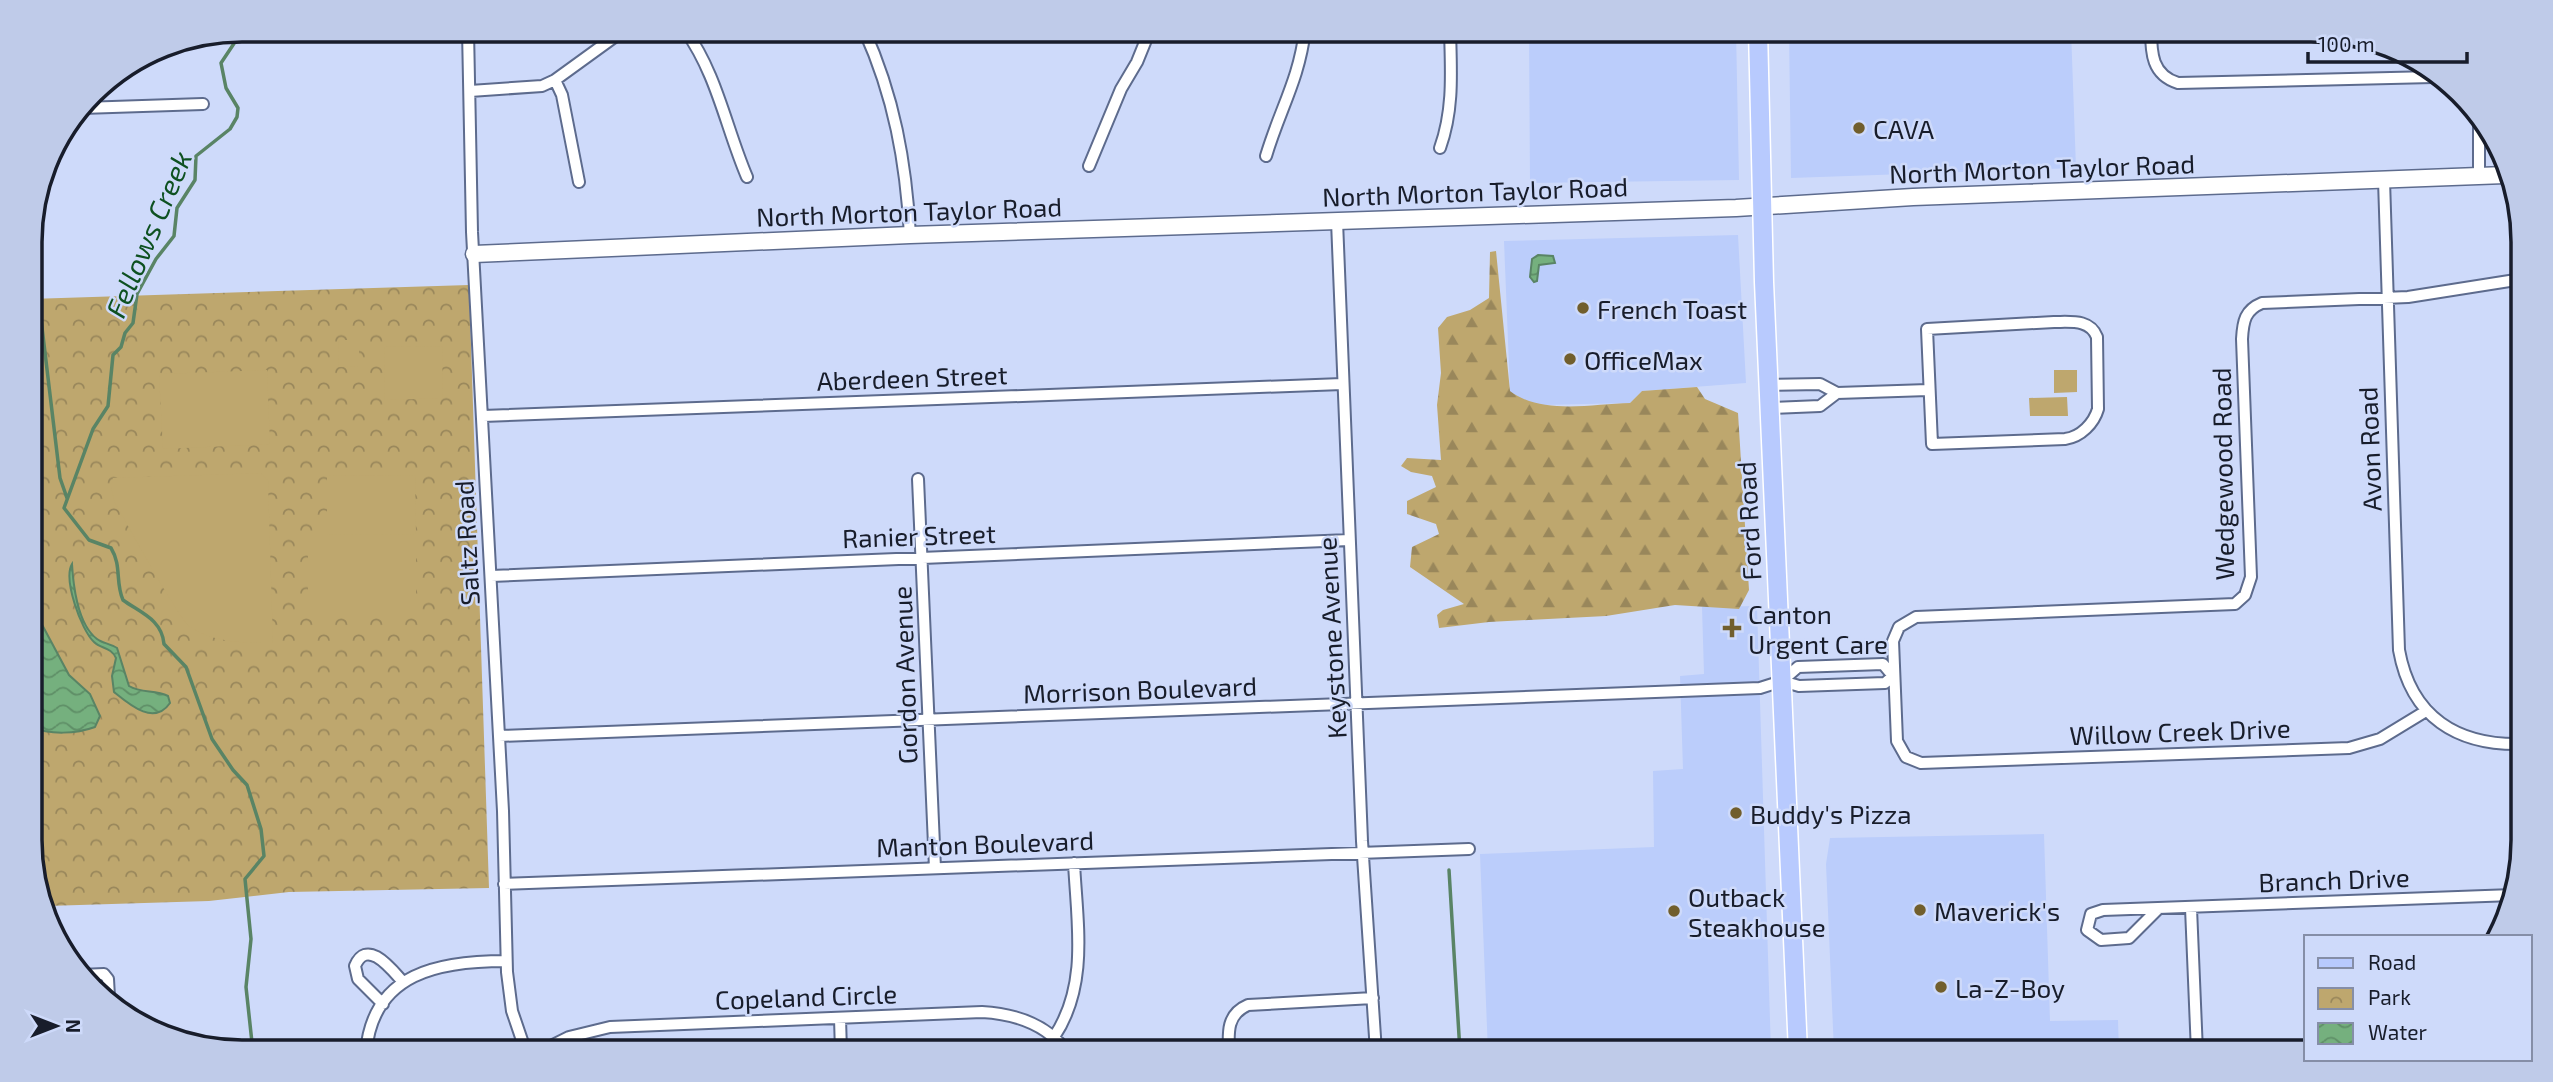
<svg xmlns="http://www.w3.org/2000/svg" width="2553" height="1082" viewBox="0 0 2553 1082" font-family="'Exo 2',sans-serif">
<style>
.built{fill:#bbcdfb}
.forest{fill:url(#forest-firs)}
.park{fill:url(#park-crowns)}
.garden{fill:#bea76e}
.water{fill:url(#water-waves);stroke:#598465;stroke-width:2}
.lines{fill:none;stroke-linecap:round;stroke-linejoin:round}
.stream{stroke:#598465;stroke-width:3.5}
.street-casing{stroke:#5d6b8d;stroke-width:14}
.secondary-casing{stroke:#5d6b8d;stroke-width:19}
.primary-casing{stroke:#fff;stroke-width:21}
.street{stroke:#fff;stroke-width:10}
.secondary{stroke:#fff;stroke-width:16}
.primary{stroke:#b8cafe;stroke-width:18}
.poi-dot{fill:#715e2c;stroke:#cedafa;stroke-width:2.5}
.labels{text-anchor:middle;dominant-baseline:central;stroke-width:5;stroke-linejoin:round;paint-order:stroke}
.poi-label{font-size:26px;fill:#181d2b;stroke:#cedafa;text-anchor:start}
.street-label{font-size:26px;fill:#181d2b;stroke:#cedafa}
.water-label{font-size:28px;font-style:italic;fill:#0e5121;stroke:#cedafa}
.rim{fill:none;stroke:#181d2b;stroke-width:3.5}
</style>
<defs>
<pattern id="forest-firs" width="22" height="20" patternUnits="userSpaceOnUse" patternTransform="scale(1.75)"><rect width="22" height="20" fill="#bea76e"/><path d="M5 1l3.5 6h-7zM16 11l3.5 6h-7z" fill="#99875b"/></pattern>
<pattern id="park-crowns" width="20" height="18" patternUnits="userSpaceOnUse" patternTransform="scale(1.75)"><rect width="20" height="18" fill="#bea76e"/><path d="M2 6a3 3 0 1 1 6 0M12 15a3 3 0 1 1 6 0" fill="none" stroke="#99875b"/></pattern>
<pattern id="water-waves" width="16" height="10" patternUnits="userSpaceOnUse" patternTransform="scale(1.75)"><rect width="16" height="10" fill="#75b07e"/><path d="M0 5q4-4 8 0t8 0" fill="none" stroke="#5f8f67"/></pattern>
</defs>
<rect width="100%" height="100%" fill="#cedafa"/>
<!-- built -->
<path class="built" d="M1529,30H1736L1739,180L1530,183Z
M1789,30H2071L2076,168L1791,178Z
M1738,235L1746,383L1642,391L1630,403L1543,405L1525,402L1510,391L1504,241Z
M1757,606L1771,1052H1488L1480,854L1654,847L1653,771L1683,769L1680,676L1704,674L1702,607Z
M2044,834L2050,1021L2118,1020L2119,1052H1834L1826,864L1830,838Z"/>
<!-- forest -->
<path class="forest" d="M1496,251L1510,391C1541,415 1592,404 1630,403L1642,391L1697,387L1705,399L1738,413L1749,590L1739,609L1675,605L1606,616L1489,622L1439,628L1437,615L1443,610L1464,604L1410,567L1412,547L1439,534L1436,524L1407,514V501L1436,487L1432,476L1411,472L1401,466L1407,458L1441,460L1437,405L1441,373L1438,328L1447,317L1470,310L1489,298L1490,252Z"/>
<!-- park -->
<path class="park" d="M469,285L489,888L289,892L209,901L47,906L32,868L30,299Z"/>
<!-- garden -->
<path class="garden" d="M338,340H359V366L339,367Z
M442,346L443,398L385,400L384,347Z
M267,370L270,444L163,449L159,374Z
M2054,370H2077V392L2054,393Z
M2067,397L2068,416H2030L2029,398Z
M261,473L268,481L273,643C246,643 214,643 190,627C178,618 127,523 115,503L111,488L113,478Z
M415,475L416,534L327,535V476Z
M308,539H416V612H308Z"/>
<!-- water -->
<path class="water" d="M1538,255L1553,256L1555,263L1539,265L1537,281L1534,282L1530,277L1532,259Z
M72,564C73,582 77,624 97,639C102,643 111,644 117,648L129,686C142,694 155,689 168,696L170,703C154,726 130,705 114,692L112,676L116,658C111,647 101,649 94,642C81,630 63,579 72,564Z
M31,604L69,675L90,694L100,716L95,727C76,734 50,735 31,727Z"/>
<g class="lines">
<!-- stream -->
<path class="stream" d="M243,30L221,63L226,88L238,108L237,117L230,129L196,156L195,180L177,208L174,236L156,259L137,294L133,323L125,333L121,347L113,355L108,406L93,429L64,508L89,540L111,548C122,566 115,582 123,600C139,612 162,619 164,644L186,667L212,739L233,770L247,785L261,829L264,856L245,879L251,939L246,987L253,1052
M30,227L60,478L67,498
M1449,870L1460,1052"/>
<defs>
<path id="street" d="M468,30L472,232L503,811L507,972L512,1011L526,1052
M685,30C717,74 726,128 747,177
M864,30C894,96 906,162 910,235
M2151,30C2151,53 2152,75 2178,83L2433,77
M555,80L562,95L579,182
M470,91L542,86L555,80L624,30
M82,108L203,104
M1440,148C1454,109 1451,71 1450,30
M1266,156C1280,109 1299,80 1305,30
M1089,166L1121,89L1137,62L1150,30
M2479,176V112
M2384,180L2399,650C2411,717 2457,746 2523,744
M1337,221L1362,841L1376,1052
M2054,322C2071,322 2090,319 2097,337L2098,409C2094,423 2081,437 2065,439L1932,444L1927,329Z
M1768,385L1820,384L1837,393L1820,406L1769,408
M1837,393L1928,390
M483,416L1342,384
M918,479L935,868
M491,576L1349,540
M1782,681L1799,686L1885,683L1893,676
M2426,711L2380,739L2349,748L1921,763L1906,757L1897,741L1893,641L1899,627L1916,617L2235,604L2245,595L2251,577L2242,339C2243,321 2245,310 2262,303L2408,297L2522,279
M499,736L1760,688L1782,681L1798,667L1883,664L1893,676
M504,884L1469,849
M2191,908L2197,1052
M2158,909L2129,938L2101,940L2087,930L2091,914L2103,910L2513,895
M81,975L104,974L108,979L109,997
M383,1004L358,979L355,966C367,937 392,970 403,982
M840,1018L841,1052
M1054,1037C1089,985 1077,923 1074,863
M366,1052C373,972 440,961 506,961
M539,1052L569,1037L610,1027L982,1012C1016,1014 1047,1024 1067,1052
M1229,1052C1228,1032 1227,1014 1248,1005L1373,998"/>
<path id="secondary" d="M474,254L910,235L1736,208L1913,197L2505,175"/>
<path id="primary" d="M1758,30L1764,282L1798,1052"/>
</defs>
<!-- street casing -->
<use href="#street" class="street-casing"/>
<!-- secondary casing -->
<use href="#secondary" class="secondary-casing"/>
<!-- primary casing -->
<use href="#primary" class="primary-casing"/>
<!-- street -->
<use href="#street" class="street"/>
<!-- secondary -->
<use href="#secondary" class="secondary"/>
<!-- primary -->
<use href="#primary" class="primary"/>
</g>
<!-- markers -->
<g class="poi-dot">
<circle cx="1859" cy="128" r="7"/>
<circle cx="1583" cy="308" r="7"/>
<circle cx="1570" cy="359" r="7"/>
<path d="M1728.5 617.5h7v7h7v7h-7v7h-7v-7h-7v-7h7z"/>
<circle cx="1736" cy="813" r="7"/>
<circle cx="1920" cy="910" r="7"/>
<circle cx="1674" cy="911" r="7"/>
<circle cx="1941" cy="987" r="7"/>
</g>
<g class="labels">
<!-- poi labels -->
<g class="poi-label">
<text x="1873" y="128">CAVA</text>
<text x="1597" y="308">French Toast</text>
<text x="1584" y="359">OfficeMax</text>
<text x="1748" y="613">Canton<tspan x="1748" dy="30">Urgent Care</tspan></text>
<text x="1750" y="813">Buddy's Pizza</text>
<text x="1688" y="896">Outback<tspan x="1688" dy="30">Steakhouse</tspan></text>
<text x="1934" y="910">Maverick's</text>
<text x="1955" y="987">La-Z-Boy</text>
</g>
<!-- street labels -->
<g class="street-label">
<text transform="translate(2042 168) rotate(-2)">North Morton Taylor Road</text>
<text transform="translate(1475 191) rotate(-2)">North Morton Taylor Road</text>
<text transform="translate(909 211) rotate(-2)">North Morton Taylor Road</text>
<text transform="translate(912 377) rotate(-2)">Aberdeen Street</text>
<text transform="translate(2369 449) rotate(-92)">Avon Road</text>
<text transform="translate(2222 474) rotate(-91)">Wedgewood Road</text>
<text transform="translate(1748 521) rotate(-93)">Ford Road</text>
<text transform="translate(919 535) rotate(-2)">Ranier Street</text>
<text transform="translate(466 543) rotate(-93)">Saltz Road</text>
<text transform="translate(1331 638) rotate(-93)">Keystone Avenue</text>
<text transform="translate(904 675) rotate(-92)">Gordon Avenue</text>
<text transform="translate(1140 689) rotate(-2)">Morrison Boulevard</text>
<text transform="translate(2180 731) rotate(-2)">Willow Creek Drive</text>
<text transform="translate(985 843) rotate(-2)">Manton Boulevard</text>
<text transform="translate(2334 879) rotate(-2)">Branch Drive</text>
<text transform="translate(806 996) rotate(-2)">Copeland Circle</text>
</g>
<!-- water labels -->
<g class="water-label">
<text transform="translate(148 234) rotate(-67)">Fellows Creek</text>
</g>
</g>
<!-- crop -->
<path d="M0 0H2553V1082H0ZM242 42H2311A200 200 0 0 1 2511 242V840A200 200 0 0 1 2311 1040H242A200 200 0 0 1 42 840V242A200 200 0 0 1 242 42Z" fill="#bfcbe9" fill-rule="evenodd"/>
<path class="rim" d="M242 42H2311A200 200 0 0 1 2511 242V840A200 200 0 0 1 2311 1040H242A200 200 0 0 1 42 840V242A200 200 0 0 1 242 42Z"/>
<!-- legend -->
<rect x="2304" y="935" width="228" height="126" fill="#cedafa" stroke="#858ea7" stroke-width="2"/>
<rect x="2318" y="958" width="35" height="10" fill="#b8cafe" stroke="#858ea7" stroke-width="2"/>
<text x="2368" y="970" font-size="21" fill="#181d2b">Road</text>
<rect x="2318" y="988" width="35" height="21" fill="url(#park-crowns)" stroke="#858ea7" stroke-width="2"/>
<text x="2368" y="1005" font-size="21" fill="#181d2b">Park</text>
<rect x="2318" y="1023" width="35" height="21" fill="url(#water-waves)" stroke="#858ea7" stroke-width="2"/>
<text x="2368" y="1040" font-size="21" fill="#181d2b">Water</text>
<!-- north arrow -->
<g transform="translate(56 1026) rotate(90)" stroke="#cedafa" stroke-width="5" paint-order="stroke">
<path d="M0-5L12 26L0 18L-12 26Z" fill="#181d2b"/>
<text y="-10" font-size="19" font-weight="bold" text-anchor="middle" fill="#181d2b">N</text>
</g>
<!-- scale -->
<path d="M2308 52v10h159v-10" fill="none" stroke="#181d2b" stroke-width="3.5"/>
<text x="2318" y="52" font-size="21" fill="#181d2b" stroke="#cedafa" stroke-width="5" paint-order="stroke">100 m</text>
</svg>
